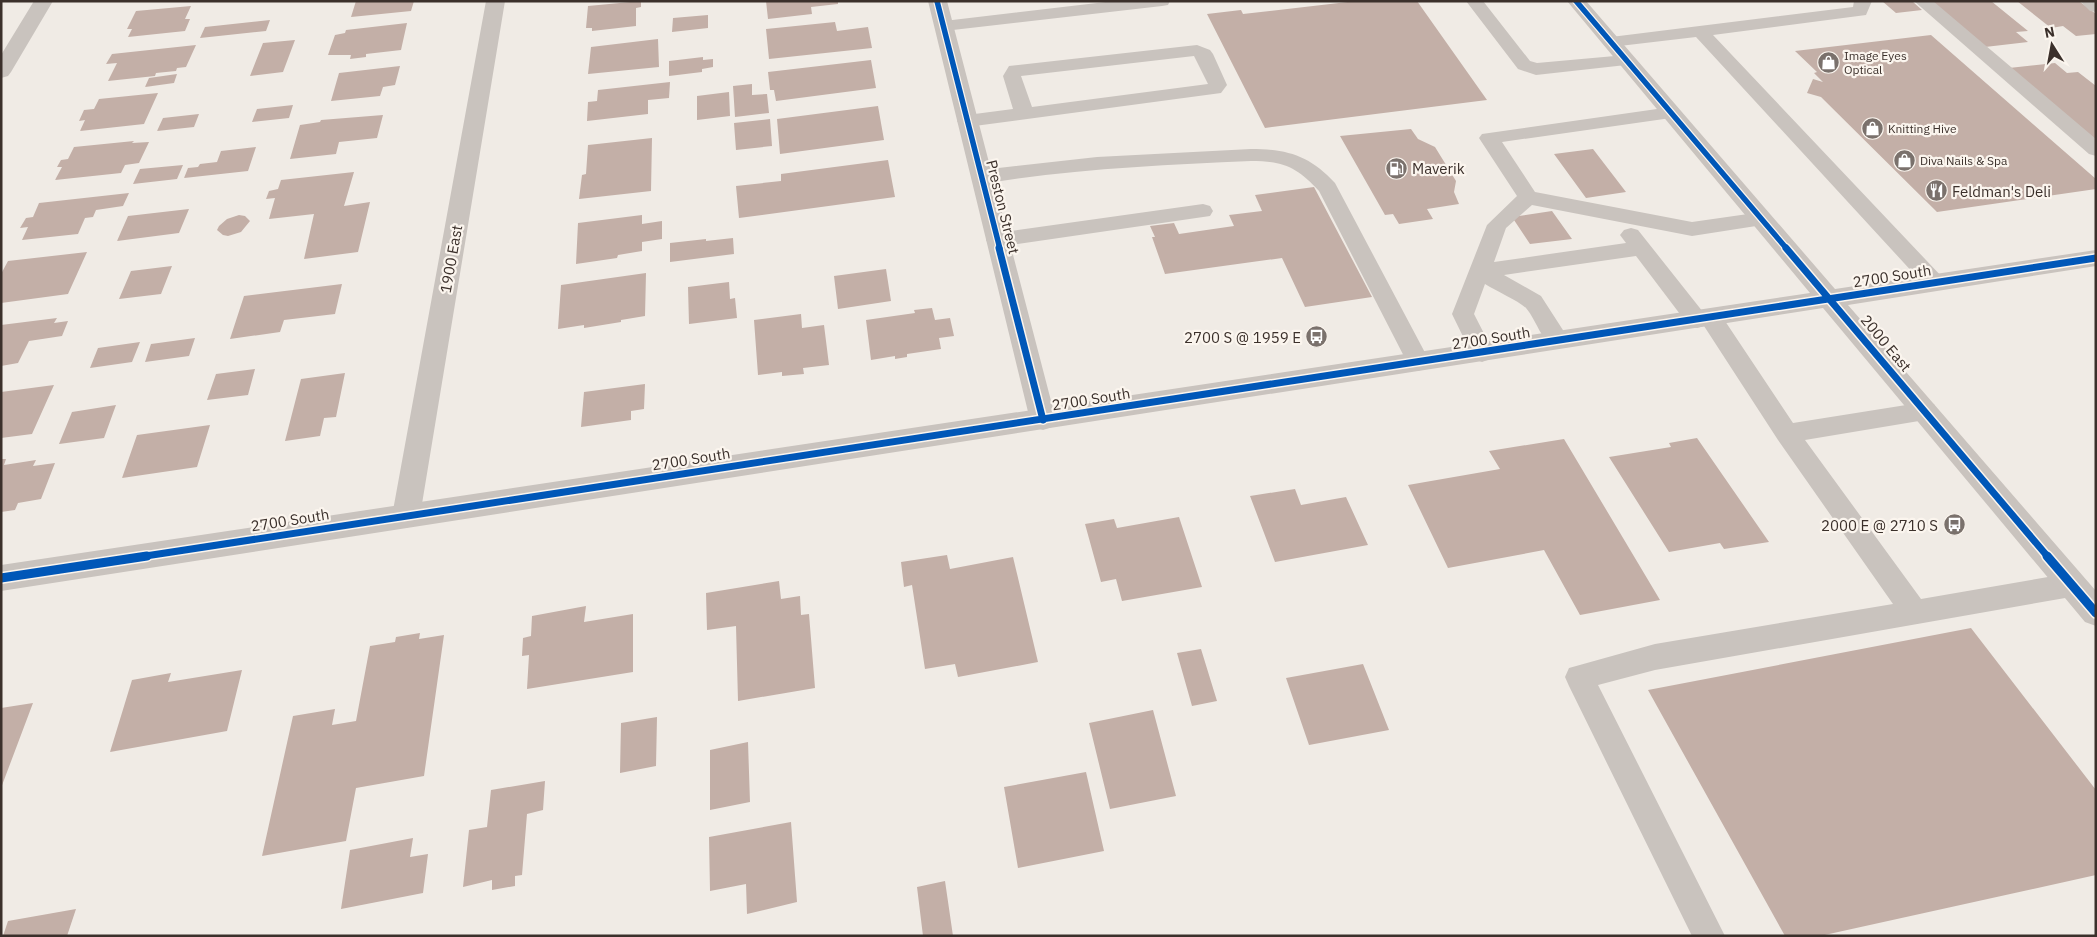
<svg xmlns="http://www.w3.org/2000/svg" width="2097" height="937" viewBox="0 0 2097 937" font-family="'IBM Plex Sans',sans-serif">
<style>
.building{fill:#c3afa7}
.lines{fill:none;stroke-linecap:round;stroke-linejoin:round}
.service{fill:#c9c3be;fill-rule:evenodd}
.minor{fill:#c9c3be;fill-rule:evenodd}
.tertiary{fill:#c9c3be;fill-rule:evenodd}
.cycleway-far2-casing{stroke:#fbf5ee;stroke-width:8}
.cycleway-far1-casing{stroke:#fbf5ee;stroke-width:10}
.cycleway-casing{stroke:#fbf5ee;stroke-width:12}
.cycleway-far2{stroke:#0057b8;stroke-width:5.5}
.cycleway-far1{stroke:#0057b8;stroke-width:7}
.cycleway{stroke:#0057b8;stroke-width:9}
.labels{text-anchor:middle;dominant-baseline:central;stroke-width:4.5;stroke-linejoin:round;paint-order:stroke}
.far-poi-label{font-size:12px;fill:#3b302b;stroke:#fbf5ee;text-anchor:start}
.poi-label{font-size:15px;fill:#3b302b;stroke:#fbf5ee;text-anchor:start}
.street-label{font-size:15px;fill:#3b302b;stroke:#fbf5ee}
</style>
<rect width="100%" height="100%" fill="#f0ebe5"/>
<!-- building -->
<path class="building" d="M356,1H414L411,11L351,17Z
M641,1V7L636,8V26L592,31V28H586L588,6Z
M766,1H838V4L811,7L812,14L768,19Z
M1356,1H1417L1487,100L1265,128L1207,14L1241,10L1243,14Z
M1882,1H1912L1922,10L1896,13Z
M1930,1H1991L2028,31L2016,32L2028,42L1985,47Z
M2017,1H2079L2096,14V34L2076,36L2063,26L2051,28Z
M191,6L185,19H190L185,31L128,37L132,29H127L136,11Z
M708,15V28L672,32L673,18Z
M270,20L266,31L200,38L205,27Z
M835,22L837,31L868,27L872,48L769,59L766,29Z
M407,23L401,50L366,54V57L350,59L351,55H328L335,35L345,33L346,30Z
M1931,35L2096,179V189L1937,212L1821,97L1807,93L1813,79L1823,82L1814,73L1817,72L1795,51Z
M658,39L659,67L588,74L591,47Z
M295,40L283,72L250,76L263,43Z
M196,45L186,67L177,68L176,71L156,73L155,76L108,81L117,63L106,64L112,54Z
M703,57V60L713,59V67L702,69V72L669,76V61Z
M871,60L876,88L776,101L774,90H770L768,72Z
M2055,63L2067,73L2078,72L2096,86V142L2009,68Z
M400,66L395,85L383,87L380,96L331,101L339,73Z
M177,74L174,83L145,87L149,78Z
M670,82L669,98L648,100V114L587,121L588,102L597,101L598,90Z
M752,84V95L767,94L769,113L735,117L733,86Z
M729,92L730,116L697,120V96Z
M158,93L144,124L80,131L85,120L79,121L84,110L94,109L99,99Z
M293,105L289,118L252,122L257,109Z
M878,106L884,140L780,154L777,119Z
M199,114L194,127L157,131L163,118Z
M383,115L377,138L339,142L336,154L290,159L300,125L320,122L321,120Z
M770,119L772,146L736,150L734,123Z
M1411,129L1418,139L1435,147L1456,181L1454,192L1459,204L1427,209L1433,219L1399,224L1393,214L1385,215L1340,136Z
M652,138L651,191L579,199L582,175L586,174L588,145Z
M134,141L132,143L149,142L139,163L125,165L121,173L55,180L62,167H57L61,160L68,159L74,147Z
M256,147L248,171L184,178L188,168L198,167L200,164L217,162L221,151Z
M1593,149L1626,192L1586,198L1554,154Z
M888,160L895,197L739,218L736,186L781,181V174Z
M183,165L177,179L133,184L140,169Z
M354,172L344,206L370,202L358,252L304,259L314,214L269,219L275,198L266,199L269,191L278,189L281,180Z
M1314,187L1372,297L1305,307L1282,258L1165,274L1152,237H1155L1150,226L1174,223L1179,234L1234,226L1229,215L1262,211L1255,195Z
M129,193L123,206L96,210L93,217L85,218L78,234L22,240L28,227L20,228L26,218L33,217L39,203Z
M189,209L179,233L117,241L128,216Z
M1552,211L1572,239L1530,244L1512,217Z
M239,215L245,216L250,221L241,232L228,236L223,235L217,230L219,226L227,219Z
M642,215V224L662,221V239L642,242V251L618,255L617,258L576,264L578,223Z
M733,238L734,254L670,262V243L706,239V241Z
M87,252L68,294L1,303V274L8,261Z
M172,266L161,294L119,299L131,271Z
M886,269L891,301L838,309L834,276Z
M646,273L645,316L621,320V322L584,328V325L558,329L561,285Z
M729,282L730,299L735,298L737,318L689,324L688,287Z
M342,284L335,314L284,320L280,332L230,339L244,296Z
M932,308L935,320L950,318L954,336L939,338L941,349L907,354V357L895,359V356L871,360L866,320L915,313L914,310Z
M801,314L802,328L824,325L829,365L803,368L804,374L782,376V372L758,375L754,320Z
M57,318L54,323L68,321L62,336L29,341L18,363L1,366V325Z
M195,338L189,356L145,362L151,344Z
M140,342L132,362L90,368L98,348Z
M255,369L248,395L207,400L216,374Z
M345,373L336,417L324,418L320,436L285,441L301,379Z
M645,384L644,409L631,411V420L581,427L584,392Z
M54,385L32,434L1,438V392Z
M116,405L104,438L59,444L72,412Z
M210,425L197,467L122,478L137,435Z
M1697,438L1769,542L1724,549L1720,543L1669,552L1609,457L1671,447L1669,443Z
M1564,439L1660,600L1580,615L1544,550L1448,568L1408,485L1500,469L1489,451Z
M1,459H6L4,465L36,460L33,466L55,463L41,499L18,503L15,510L1,512Z
M1295,489L1301,505L1346,497L1368,545L1275,562L1250,496Z
M1179,517L1202,587L1122,601L1116,579L1101,582L1085,524L1114,519L1117,528Z
M947,555L950,569L1013,557L1038,662L958,677L955,664L925,669L912,585L904,587L901,562Z
M779,581L781,599L800,596L801,615L809,614L815,688L738,701L736,626L707,630L706,593Z
M586,606L584,622L633,614V672L527,689L529,655L522,656L523,638L531,636L532,616Z
M1971,628L2096,790V875L1820,936H1785L1648,690Z
M420,633L419,639L444,635L424,776L356,788L346,841L262,856L293,716L335,709L332,725L356,721L370,646L395,642L396,637Z
M1201,649L1217,701L1192,706L1177,653Z
M1363,664L1389,730L1309,745L1286,678Z
M242,670L227,731L110,752L132,680L171,673L168,682Z
M33,703L1,788V708Z
M1153,710L1176,796L1110,809L1089,723Z
M657,717L656,766L620,773L621,723Z
M748,742L750,802L710,810V750Z
M1086,772L1104,851L1018,868L1004,787Z
M545,781L543,810L527,814L522,875L515,876V886L492,890V880L463,887L469,830L487,827L491,790Z
M791,822L797,902L747,914L746,884L710,891L709,837Z
M413,838L410,857L428,854L423,893L341,909L350,850Z
M945,881L953,936H923L917,887Z
M76,909L67,936H3L8,921Z"/>
<g class="lines">
<!-- service -->
<path class="service" d="M1114,1H1170L1168,5L1162,6L944,31L938,30L935,26L938,22L944,21Z
M1466,1H1483L1530,61L1537,63L1626,55L1632,56L1635,60L1632,64L1626,65L1536,75L1518,69Z
M1854,1H1872L1866,15L1713,35L1943,278L1946,283L1943,288L1935,291L1927,288L1696,37L1611,47L1605,46L1602,42L1605,38L1611,37L1853,7Z
M1914,1H1933L2096,139V156L2089,154Z
M2080,1H2096V12L2090,11Z
M1197,45L1210,50L1213,54L1227,85L1221,93L967,127L960,125L957,121L960,117L967,115L1013,109L1003,76L1009,66ZM1194,56L1208,84L1032,107L1021,76Z
M1671,107L1678,109L1681,113L1678,117L1502,142L1535,192L1692,222L1762,212L1769,214L1772,219L1769,224L1692,236L1532,205L1506,228L1494,262L1626,243L1620,235L1624,230L1631,228L1638,230L1703,312L1711,310L1719,312L1793,423L1925,402L1934,404L1937,411L1934,418L1925,420L1805,440L1921,599L2071,573L2081,577L2084,585L2081,593L2071,597L1655,670L1598,685L1725,936H1692L1569,686L1565,677L1569,668L1655,644L1893,604L1778,440L1704,326L1697,328L1689,326L1636,256L1504,275L1541,296L1570,341L1567,347C1544,354 1539,323 1526,308C1517,300 1496,291 1485,284L1474,314L1494,353L1490,359L1482,362L1474,359L1452,314L1487,225L1517,196L1479,138L1482,134Z
M1251,149C1288,149 1310,156 1335,183L1430,362L1426,368L1418,371L1410,368L1319,191C1297,167 1283,161 1251,161C1161,165 1071,169 981,184L974,182L971,177L974,172L981,170L1097,157Z
M1203,204L1210,206L1213,211L1210,216L997,247L989,245L986,240L989,235L997,233Z"/>
<!-- minor -->
<path class="minor" d="M34,1H53L11,72L8,76L1,78V55Z
M486,1H505L420,516L416,524L406,528L396,524L392,516Z
M928,1H947L1056,420L1052,427L1043,430L1034,427L1030,420Z"/>
<!-- tertiary -->
<path class="tertiary" d="M1567,1H1586L1835,289L2096,250V266L1848,305L2096,591V626L2085,622L1823,308L1,591V565L1810,293Z"/>
<defs>
<path id="cycleway-far2" d="M937,1L1000,249
M1576,1L1787,249"/>
<path id="cycleway-far1" d="M999,248L1043,420
M1786,248L2048,557
M139,557L2096,258"/>
<path id="cycleway" d="M2047,556L2096,613
M1,578L147,556"/>
</defs>
<!-- cycleway-far2 casing -->
<use href="#cycleway-far2" class="cycleway-far2-casing"/>
<!-- cycleway-far1 casing -->
<use href="#cycleway-far1" class="cycleway-far1-casing"/>
<!-- cycleway casing -->
<use href="#cycleway" class="cycleway-casing"/>
<!-- cycleway-far2 -->
<use href="#cycleway-far2" class="cycleway-far2"/>
<!-- cycleway-far1 -->
<use href="#cycleway-far1" class="cycleway-far1"/>
<!-- cycleway -->
<use href="#cycleway" class="cycleway"/>
</g>
<!-- icons -->
<defs>
<symbol id="shop-disc" viewBox="-11 -11 22 22"><circle r="9.5" fill="#7a716c" stroke="#fbf5ee"/><path d="M-5-2.5h2.3a2.7 3.5 0 0 1 5.4 0H5L5.5 6h-11ZM-1.5-2.5h3a1.5 2.3 0 0 0-3 0Z" fill="#fff"/></symbol>
<symbol id="fuel-disc" viewBox="-11 -11 22 22"><circle r="9.5" fill="#7a716c" stroke="#fbf5ee"/><path d="M-5.5-6h7V0h2V4h1.3V-2.5L3-4.5l.8-.8L6-3V5H2.5V1h-1V6h-7ZM-4.2-4.7v3.2H.2V-4.7Z" fill="#fff"/></symbol>
<symbol id="restaurant-disc" viewBox="-11 -11 22 22"><circle r="9.5" fill="#7a716c" stroke="#fbf5ee"/><path d="M-5-6h1v4h1v-4h1v4h1v-4h1v5L-1.5 .5V6h-2V.5L-5-1ZM5-6V6H3V1.5H1.5Q1.5-4 5-6Z" fill="#fff"/></symbol>
<symbol id="bus-disc" viewBox="-11 -11 22 22"><circle r="9.5" fill="#7a716c" stroke="#fbf5ee"/><path d="M-5-6H5V4H4V6H2V4H-2V6H-4V4H-5ZM-3.5-4V0h7V-4ZM-3.5 1.2v1.5H-2V1.2ZM2 1.2v1.5H3.5V1.2Z" fill="#fff"/></symbol>
</defs>
<g fill-rule="evenodd">
<use href="#shop-disc" x="1816" y="50" width="25" height="25"/>
<use href="#shop-disc" x="1860" y="116" width="25" height="25"/>
<use href="#shop-disc" x="1892" y="148" width="25" height="25"/>
<use href="#fuel-disc" x="1384" y="156" width="25" height="25"/>
<use href="#restaurant-disc" x="1924" y="178" width="25" height="25"/>
<use href="#bus-disc" x="1304" y="324" width="25" height="25"/>
<use href="#bus-disc" x="1942" y="512" width="25" height="25"/>
</g>
<g class="labels">
<!-- far-poi labels -->
<g class="far-poi-label">
<text x="1844" y="55">Image Eyes<tspan x="1844" dy="14">Optical</tspan></text>
<text x="1888" y="128">Knitting Hive</text>
<text x="1920" y="160">Diva Nails &amp; Spa</text>
</g>
<!-- poi labels -->
<g class="poi-label">
<text x="1412" y="168">Maverik</text>
<text x="1952" y="191">Feldman's Deli</text>
<text x="1301" y="337" text-anchor="end">2700 S @ 1959 E</text>
<text x="1938" y="525" text-anchor="end">2000 E @ 2710 S</text>
</g>
<!-- street labels -->
<g class="street-label">
<text transform="translate(1003 207) rotate(76)">Preston Street</text>
<text transform="translate(451 259) rotate(-80)">1900 East</text>
<text transform="translate(1892 276) rotate(-9)">2700 South</text>
<text transform="translate(1491 338) rotate(-9)">2700 South</text>
<text transform="translate(1886 343) rotate(50)">2000 East</text>
<text transform="translate(1091 399) rotate(-9)">2700 South</text>
<text transform="translate(691 459) rotate(-9)">2700 South</text>
<text transform="translate(290 520) rotate(-9)">2700 South</text>
</g>
</g>
<!-- border -->
<rect width="2097" height="937" fill="none" stroke="#3b302b" stroke-width="5"/>
<!-- north arrow -->
<g transform="translate(2052 45) rotate(349)" stroke="#fbf5ee" stroke-width="4" paint-order="stroke">
<path d="M0-4L9 19L0 12L-9 19Z" fill="#3b302b"/>
<text y="-8" font-size="14" font-weight="bold" text-anchor="middle" fill="#3b302b">N</text>
</g>
</svg>
